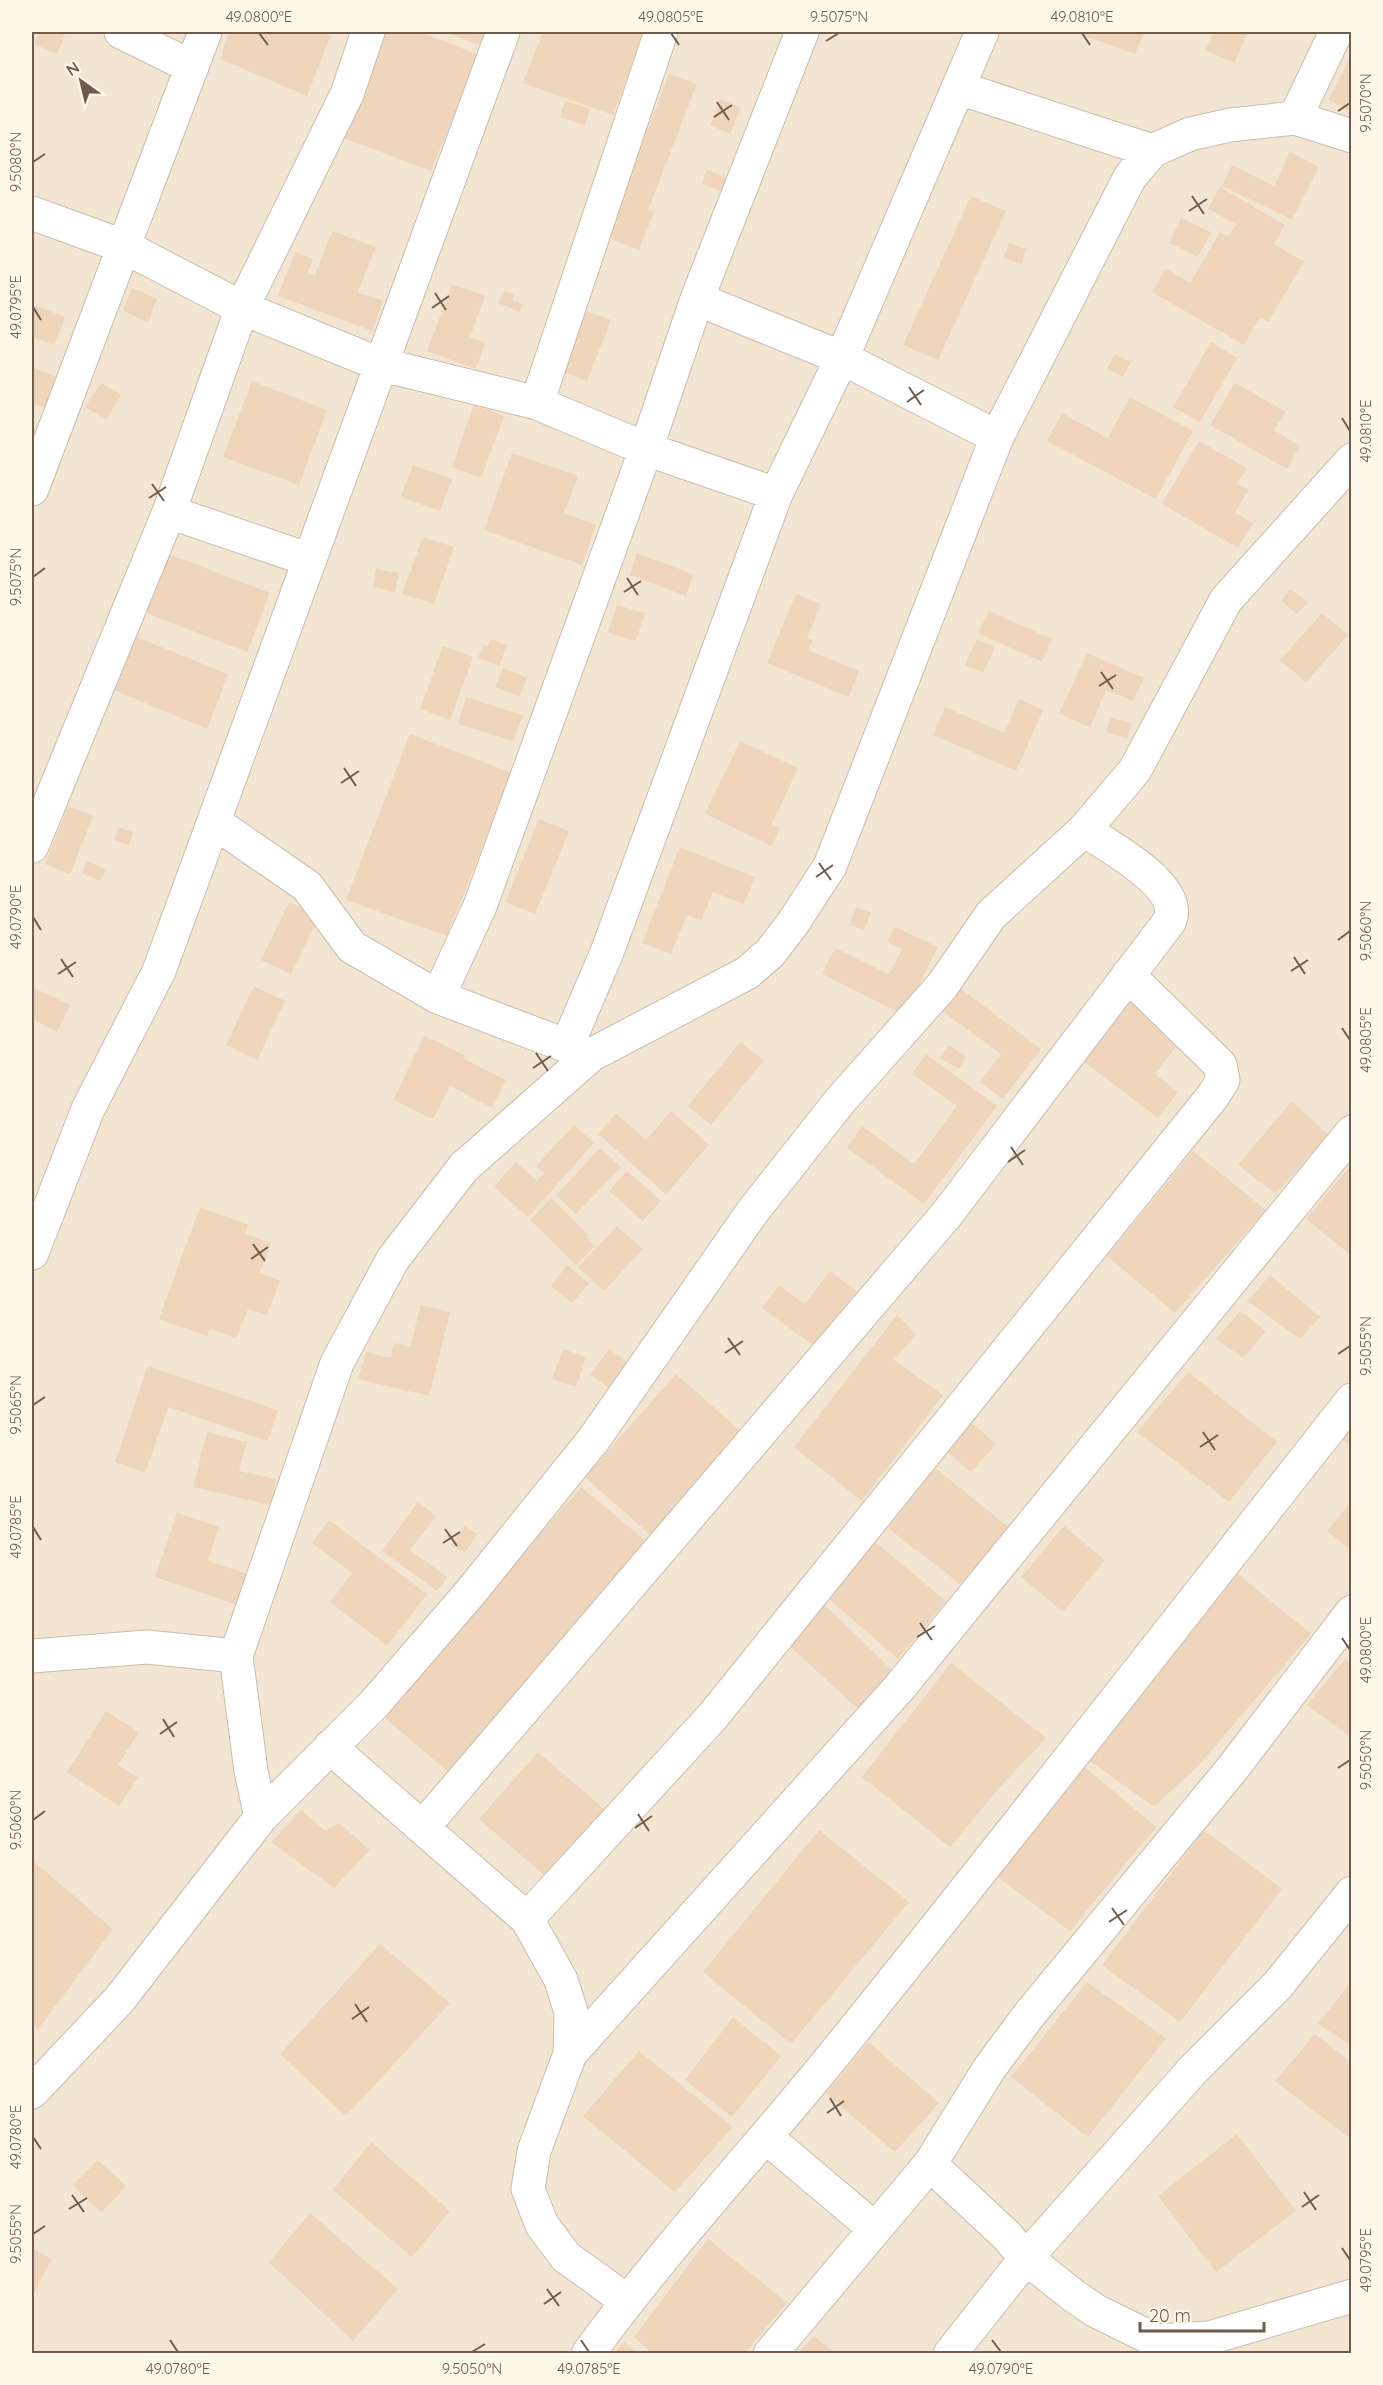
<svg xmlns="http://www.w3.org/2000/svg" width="1383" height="2385" viewBox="0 0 1383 2385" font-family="Quicksand,sans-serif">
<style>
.residential{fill:#f2e6d2}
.building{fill:#eed5bc}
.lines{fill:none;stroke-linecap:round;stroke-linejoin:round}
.minor-casing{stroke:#cbbcaa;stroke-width:35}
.minor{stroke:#fff;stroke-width:33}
.ticks{fill:none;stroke:#715c4b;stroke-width:2}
.neatline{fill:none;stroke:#715c4b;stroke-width:2}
.ticks-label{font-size:15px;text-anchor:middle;fill:#715c4b}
</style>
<rect width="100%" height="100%" fill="#fbf4e3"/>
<!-- residential -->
<path class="residential" d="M32,32H1351V2353H32Z"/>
<!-- building -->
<path class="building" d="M39,32H66L57,54L34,44Z
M229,32H332L307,96L220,59Z
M378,32H420L479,55L431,171L336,135Z
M445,32H485L480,45Z
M543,32H644L613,115L523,83Z
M1072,32H1144L1135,54Z
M1214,32H1248L1234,63L1205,50Z
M1352,54V112L1328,100Z
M669,74L697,84L648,210L654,212L639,250L606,237Z
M720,99L741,108L730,134L710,125Z
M565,101L590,109L585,125L560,117Z
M1290,152L1319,167L1292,220L1222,186L1232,165L1274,186Z
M707,170L729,179L723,192L702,184Z
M1220,187L1285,225L1274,244L1304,262L1268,322L1260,317L1244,345L1152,292L1166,268L1190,283L1220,232L1228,237L1236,224L1208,209Z
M971,196L1006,211L938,360L903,345Z
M1181,218L1211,232L1198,257L1169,243Z
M332,231L376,247L358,292L383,301L372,331L278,296L295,252L313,259L307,273L315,276Z
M1009,243L1027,249L1021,264L1004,258Z
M452,284L485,296L470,337L485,343L476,369L427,351Z
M132,288L157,299L148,322L123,311Z
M504,291L514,295L512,300L523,304L520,312L498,303Z
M32,304L65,317L54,345L32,337Z
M579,308L611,320L587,381L555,369Z
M1211,342L1237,358L1200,422L1173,407Z
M1115,354L1131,362L1123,377L1107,369Z
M32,367L57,377L45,408L32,403Z
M252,381L327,410L299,485L223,457Z
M101,383L121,395L106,420L85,407Z
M1235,383L1286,412L1274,430L1300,446L1287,469L1210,425Z
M1130,397L1193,431L1156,499L1047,441L1062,413L1108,438Z
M474,405L504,416L481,478L452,467Z
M1199,441L1247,468L1237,484L1248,490L1235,513L1253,523L1238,548L1162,504Z
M512,453L578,476L564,513L596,525L582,565L484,530Z
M413,465L452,479L440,511L401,497Z
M423,537L454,547L434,604L402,594Z
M164,552L270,593L247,652L141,611Z
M637,553L693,574L686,596L630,575Z
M376,569L399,573L395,592L373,587Z
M1290,589L1308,602L1297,614L1281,601Z
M796,594L821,604L807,638L813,640L808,650L859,671L849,697L767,663Z
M617,605L645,613L636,641L608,633Z
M989,611L1052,639L1042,662L978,633Z
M1322,613L1348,635L1306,682L1280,660Z
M134,636L228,674L207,729L114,690Z
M490,639L507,645L499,666L478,658L483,645L488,646Z
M977,639L995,647L983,673L965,665Z
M443,646L473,657L450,720L420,709Z
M1087,653L1144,678L1133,701L1106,690L1090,727L1059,714Z
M503,668L527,678L520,696L495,687Z
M466,697L523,715L513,741L458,724Z
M1019,699L1043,710L1016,771L933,735L945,707L1004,733Z
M1111,717L1132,724L1127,739L1106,732Z
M410,734L512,773L447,936L346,900Z
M740,741L798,768L772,824L780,828L772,846L705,814Z
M68,806L93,816L70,874L45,864Z
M539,819L569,831L535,914L505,902Z
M119,827L133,832L129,845L114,840Z
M680,847L755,877L744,904L713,892L701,920L687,915L671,954L642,943Z
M87,861L106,869L101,881L82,873Z
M289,902L319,916L291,974L261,960Z
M856,908L871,912L864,930L849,925Z
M895,927L938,947L904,1015L822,974L835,948L889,974L902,949L887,942Z
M254,986L285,1001L257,1060L226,1045Z
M32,987L70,1005L57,1032L32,1019Z
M960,988L1041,1049L1003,1099L980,1082L1001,1054L942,1011Z
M1126,999L1180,1041L1155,1074L1178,1092L1158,1118L1080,1059Z
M424,1036L465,1055L463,1058L506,1080L492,1108L450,1086L433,1119L393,1100Z
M740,1042L764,1060L711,1125L688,1106Z
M948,1045L966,1056L959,1069L940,1058Z
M926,1054L997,1106L924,1204L847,1148L862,1126L914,1164L957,1106L912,1074Z
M1292,1101L1328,1135L1276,1194L1238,1165Z
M671,1111L709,1145L666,1194L598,1134L616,1113L646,1140Z
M574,1125L594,1143L528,1217L494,1187L516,1162L537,1181L544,1173L536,1166Z
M600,1148L621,1167L576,1214L556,1195Z
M1193,1151L1266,1210L1175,1313L1107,1256Z
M1352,1164V1256L1306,1219Z
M627,1171L661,1201L643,1221L609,1191Z
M551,1198L588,1235L586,1237L595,1246L576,1265L530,1220Z
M200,1207L248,1225L245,1233L271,1243L260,1273L280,1280L267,1315L248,1309L236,1338L210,1329L207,1336L159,1319Z
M617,1226L643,1249L604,1291L578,1267Z
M567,1265L589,1283L572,1303L551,1286Z
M830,1271L857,1291L814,1346L762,1308L779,1285L805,1304Z
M1270,1275L1320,1317L1300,1339L1248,1301Z
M421,1305L450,1312L429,1396L358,1379L366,1352L391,1358L394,1343L410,1347Z
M1240,1311L1266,1331L1243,1358L1216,1339Z
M897,1315L916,1334L894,1360L943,1395L862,1501L794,1447Z
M563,1349L586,1357L576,1387L552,1379Z
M609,1349L628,1362L609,1388L590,1374Z
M148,1366L278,1410L268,1441L168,1407L145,1473L115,1462Z
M1188,1372L1277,1442L1229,1502L1137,1432Z
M676,1374L741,1432L650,1535L585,1477Z
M1352,1414V1447L1336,1435Z
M972,1423L996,1444L971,1472L947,1452Z
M207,1432L247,1442L239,1471L276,1479L270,1505L193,1487Z
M935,1468L1010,1528L960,1584L888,1528Z
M581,1487L651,1545L455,1778L383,1716Z
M1352,1501V1551L1327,1531Z
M418,1502L436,1516L410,1550L447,1577L437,1591L382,1551Z
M177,1513L219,1527L208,1561L248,1574L237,1605L155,1577Z
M329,1520L427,1594L387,1646L330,1602L352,1573L312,1543Z
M464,1526L477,1534L465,1553L451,1545Z
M1064,1526L1105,1560L1063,1612L1021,1577Z
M872,1539L946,1601L898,1659L822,1593Z
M1232,1569L1311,1634L1200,1764L1154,1807L1085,1757Z
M824,1604L893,1671L858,1709L785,1642Z
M1345,1659L1352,1664V1738L1307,1705Z
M951,1663L1046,1738L999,1788L950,1847L862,1777Z
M106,1711L139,1732L118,1765L138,1778L119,1806L67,1772Z
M538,1752L610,1814L551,1881L479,1819Z
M1082,1765L1156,1827L1070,1931L995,1875Z
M301,1810L325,1831L339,1823L370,1850L334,1888L271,1842Z
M819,1830L909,1902L791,2044L703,1972Z
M1204,1830L1282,1889L1180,2022L1102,1965Z
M32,1860L113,1929L38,2029L32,2024Z
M380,1944L450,2003L346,2116L280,2054Z
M1352,1980V2046L1318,2024Z
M1087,1982L1166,2038L1088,2137L1011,2077Z
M733,2017L781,2056L732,2117L685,2080Z
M1315,2034L1352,2063V2140L1275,2081Z
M868,2042L939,2103L895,2152L826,2094Z
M639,2051L733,2127L675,2192L583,2116Z
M1237,2134L1296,2211L1216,2272L1158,2196Z
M371,2142L450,2211L412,2257L333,2190Z
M98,2160L126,2186L101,2213L73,2185Z
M310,2213L398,2289L353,2341L269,2262Z
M708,2239L787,2303L744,2354H653L634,2337Z
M32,2248L52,2259L32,2296Z
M814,2336L836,2354H797Z
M624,2342L638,2354H614Z"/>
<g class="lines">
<defs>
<path id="minor" d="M121,32L192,67
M959,88L1152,151
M1295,118L1336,32
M32,213L125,247L242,308L347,94L368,32
M697,299L842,358L997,437
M537,403L661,32
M32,489L205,32
M169,512L310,560
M214,822L307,886L352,947L438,997
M32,846L169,512L242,308L379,364L537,403L646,449L776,494
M567,1046L607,952L776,494L842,358L982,32
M591,1055L438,997L480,906L646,449L697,299L802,32
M32,1253L88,1109L159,971L503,32
M32,1656L147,1647L236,1656L337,1363L393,1259L464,1167L591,1055L747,973L770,953L793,923L830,866L997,437L1130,177L1152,151L1190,134L1230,125L1295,118L1352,136
M236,1656L251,1771L261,1817
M330,1747L527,1919L561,1980L571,2012L570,2054L534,2151L528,2189L542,2225L566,2257L627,2301
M423,1827L947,1214L1169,922C1186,887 1108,846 1084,830
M527,1919L713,1716L1213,1096L1223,1080L1220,1065L1128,975
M570,2054L899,1688L1352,1132
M32,2092L119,2000L261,1817L374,1704L470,1593L594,1439L753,1211L840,1101L942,986L991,915L1084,830L1135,770L1226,600L1352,460
M766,2137L875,2229
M930,2164L1007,2236L1026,2258L1074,2296L1096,2311L1157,2341L1209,2338L1352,2296
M588,2354C668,2244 761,2146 845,2041C1016,1829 1183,1614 1352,1400
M770,2354L930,2164L989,2069L1029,2015L1232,1769L1352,1612
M950,2354L1026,2258L1192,2071L1277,1986L1352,1893"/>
</defs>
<!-- minor casing -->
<use href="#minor" class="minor-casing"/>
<!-- minor -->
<use href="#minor" class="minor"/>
</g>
<!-- ticks -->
<path class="ticks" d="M259,33L268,45M671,33L679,45M1082,33L1090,45M826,41L839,33M717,102L729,120M1338,111L1350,103M714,117L732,105M33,162L45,154M1192,196L1204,214M1189,211L1207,199M435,293L446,310M33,307L41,320M432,308L449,296M909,387L921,405M907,402L924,390M1342,418L1350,431M152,484L164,501M149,498L166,487M33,577L45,568M627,578L638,595M624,592L641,581M1101,672L1113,689M1099,686L1116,675M344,768L356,786M341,783L359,771M819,863L831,880M816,877L833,865M33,917L41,930M1338,940L1350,931M1294,957L1305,974M61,959L73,977M1291,971L1308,960M58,974L76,962M1342,1028L1350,1040M536,1053L548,1071M533,1068L551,1056M1011,1147L1023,1165M1008,1162L1025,1150M253,1244L265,1261M251,1259L268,1247M728,1338L740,1355M725,1353L743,1341M1338,1354L1350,1346M33,1405L45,1397M1203,1432L1215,1450M1200,1447L1218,1435M33,1527L41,1540M445,1529L457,1546M443,1543L460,1532M920,1623L932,1640M917,1637L935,1626M1342,1638L1350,1650M163,1719L174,1737M160,1734L177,1722M1338,1768L1350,1760M638,1814L649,1831M33,1820L45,1811M635,1828L652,1816M1112,1908L1124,1925M1109,1922L1127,1910M355,2004L367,2022M352,2019L369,2007M830,2098L841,2116M827,2113L844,2101M33,2137L41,2149M1304,2192L1316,2210M72,2195L84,2212M1302,2207L1319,2195M69,2209L87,2198M33,2234L45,2226M1342,2248L1350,2260M547,2289L559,2306M544,2304L561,2292M170,2340L178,2352M581,2340L589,2352M992,2340L1001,2352M472,2352L485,2344"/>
<!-- border -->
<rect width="1383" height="2385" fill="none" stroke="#fef8e8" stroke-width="66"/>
<!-- north arrow -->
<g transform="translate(81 81) rotate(326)" stroke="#fef8e8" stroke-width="4.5" paint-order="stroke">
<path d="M0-4.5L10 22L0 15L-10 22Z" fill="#715c4b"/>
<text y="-9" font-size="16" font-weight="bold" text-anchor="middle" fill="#715c4b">N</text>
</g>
<!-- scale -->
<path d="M1140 2322v9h124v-9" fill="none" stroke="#715c4b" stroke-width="3"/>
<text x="1149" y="2322" font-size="18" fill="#715c4b" stroke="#fef8e8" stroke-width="4.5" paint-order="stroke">20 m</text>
<rect x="33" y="33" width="1317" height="2319" class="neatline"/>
<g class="ticks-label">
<text x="259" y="22">49.0800°E</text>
<text x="671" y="22">49.0805°E</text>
<text x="839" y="22">9.5075°N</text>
<text x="1082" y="22">49.0810°E</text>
<text transform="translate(1366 103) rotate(-90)" y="5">9.5070°N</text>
<text transform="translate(16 162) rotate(-90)" y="5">9.5080°N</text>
<text transform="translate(16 307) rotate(-90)" y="5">49.0795°E</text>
<text transform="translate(1366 431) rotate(-90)" y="5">49.0810°E</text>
<text transform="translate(16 577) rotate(-90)" y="5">9.5075°N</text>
<text transform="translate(16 917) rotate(-90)" y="5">49.0790°E</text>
<text transform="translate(1366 931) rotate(-90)" y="5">9.5060°N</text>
<text transform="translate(1366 1040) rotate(-90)" y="5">49.0805°E</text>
<text transform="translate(1366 1346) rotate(-90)" y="5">9.5055°N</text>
<text transform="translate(16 1405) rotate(-90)" y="5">9.5065°N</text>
<text transform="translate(16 1527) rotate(-90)" y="5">49.0785°E</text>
<text transform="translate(1366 1650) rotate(-90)" y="5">49.0800°E</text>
<text transform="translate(1366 1760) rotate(-90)" y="5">9.5050°N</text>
<text transform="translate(16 1820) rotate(-90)" y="5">9.5060°N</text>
<text transform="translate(16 2137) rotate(-90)" y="5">49.0780°E</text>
<text transform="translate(16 2234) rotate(-90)" y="5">9.5055°N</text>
<text transform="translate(1366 2260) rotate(-90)" y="5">49.0795°E</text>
<text x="178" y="2374">49.0780°E</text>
<text x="472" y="2374">9.5050°N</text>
<text x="589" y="2374">49.0785°E</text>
<text x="1001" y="2374">49.0790°E</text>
</g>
</svg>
